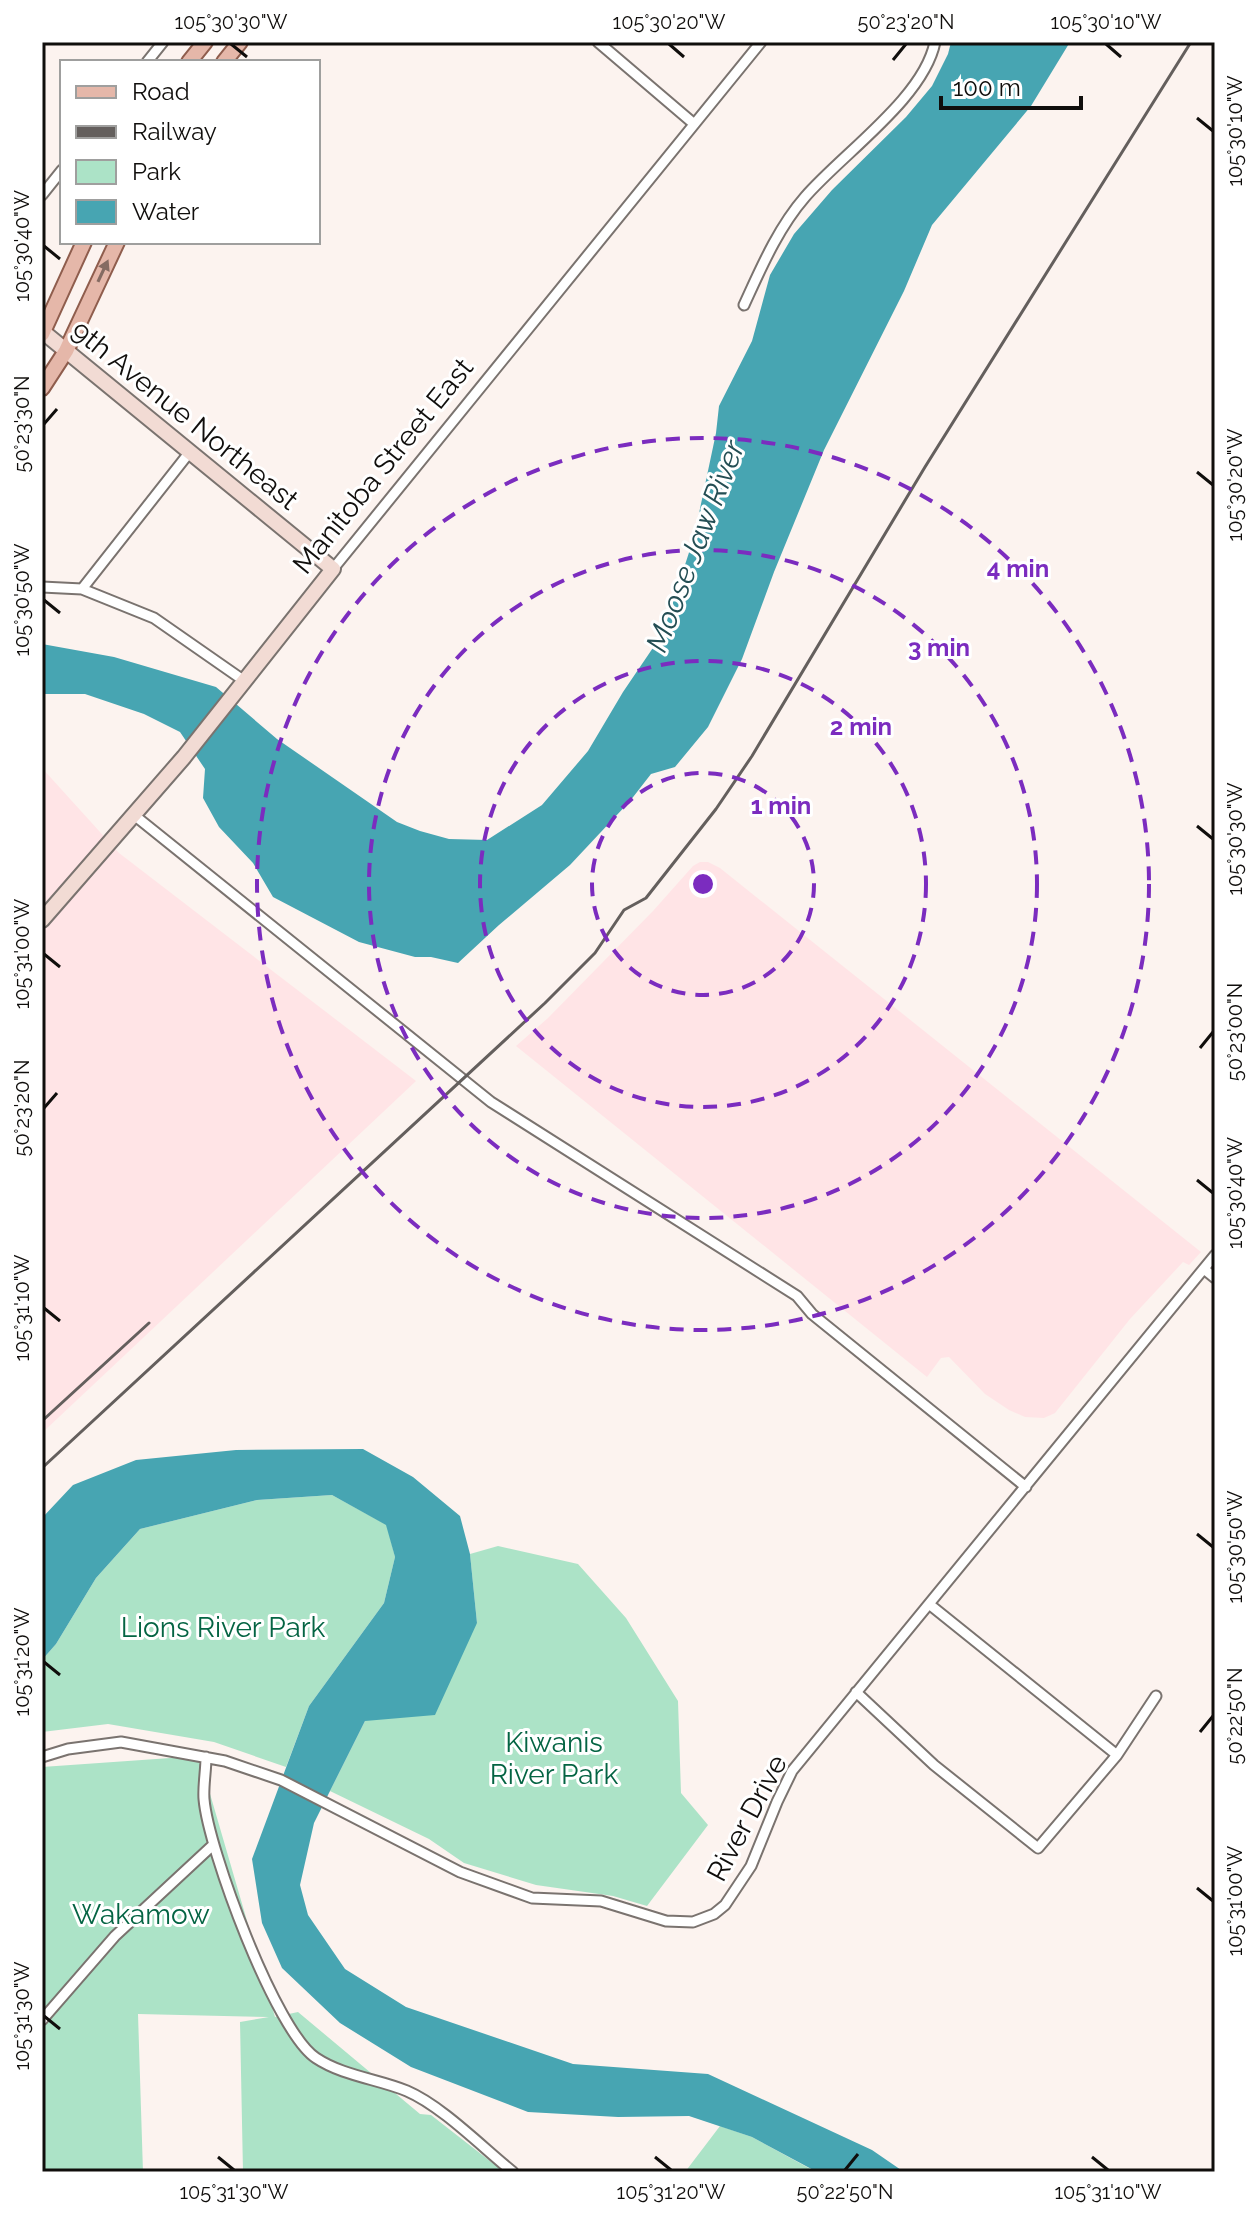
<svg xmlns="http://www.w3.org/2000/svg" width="1257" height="2214" viewBox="0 0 1257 2214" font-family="Raleway,sans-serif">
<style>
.commercial{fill:#ffe4e6}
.green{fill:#ace3c7}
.water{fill:#47a5b2}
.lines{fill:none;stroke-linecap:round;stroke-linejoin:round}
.street-casing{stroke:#7a736f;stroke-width:13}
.secondary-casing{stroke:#7a736f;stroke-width:18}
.primary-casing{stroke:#8f5d4d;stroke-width:18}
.street{stroke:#fff;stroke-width:9}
.secondary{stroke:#f2dbd4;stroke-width:14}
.primary{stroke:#e5b7a9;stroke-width:14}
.rail{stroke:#645f5d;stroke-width:3}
.oneway{fill:#856b62}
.ticks{fill:none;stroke:#100e0c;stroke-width:3}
.ring{fill:none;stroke:#7b2cbf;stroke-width:4;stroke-dasharray:14 10}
.labels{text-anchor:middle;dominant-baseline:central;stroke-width:6;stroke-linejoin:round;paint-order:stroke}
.street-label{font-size:28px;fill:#100e0c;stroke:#fff}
.park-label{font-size:28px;fill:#046443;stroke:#fff}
.water-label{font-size:30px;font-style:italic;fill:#244e54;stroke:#fff}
.centre{fill:#7b2cbf;stroke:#fff;stroke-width:4}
.ring-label{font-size:24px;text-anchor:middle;font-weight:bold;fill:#7b2cbf;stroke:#fff;stroke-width:6;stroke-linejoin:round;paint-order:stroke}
.neatline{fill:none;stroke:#100e0c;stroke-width:3}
.ticks-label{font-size:20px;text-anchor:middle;fill:#100e0c}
</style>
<rect width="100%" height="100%" fill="#fcf3ef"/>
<!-- commercial -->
<path class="commercial" d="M42,768L119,853L416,1081L42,1433Z
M700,862H708L720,868L1201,1252L1189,1265L1183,1262L1130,1319L1055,1413L1044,1418L1025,1417L1009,1410L985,1394L949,1357L941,1358L927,1377L516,1046L548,1018L653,911L693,866Z"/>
<!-- green -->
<path class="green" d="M332,1495L387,1525L395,1557L384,1603L309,1706L286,1767L214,1742L108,1724L42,1732V1660L56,1644L96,1578L140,1529L257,1500Z
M498,1546L578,1564L626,1618L678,1701L681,1793L708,1825L647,1906L613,1896L536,1885L464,1863L429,1839L330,1791L365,1721L477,1623L470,1554Z
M199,1756L275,2017L298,2012L420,2114L431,2115L504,2172H243L240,2022L269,2017L138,2014L143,2172H42V1767Z
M720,2126L752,2137L816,2172H685Z"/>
<!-- water -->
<path class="water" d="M951,42H1070L1031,106L932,225L904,291L824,450L774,572L742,659L708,727L675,767L651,774L630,801L570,865L499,925L458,963L431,957H415L359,942L273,897L253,863L219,827L203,798L205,769L180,732L144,714L85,694H42V644L114,657L216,687L277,739L397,822L420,831L449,839L487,840L542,805L588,751L623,692L663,633L694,537L716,433L719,406L752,341L770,275L794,234L832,190L906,117L932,86L948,54Z
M363,1449L413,1477L460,1516L470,1554L477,1623L435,1715L365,1721L314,1823L300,1885L308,1915L345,1969L406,2007L573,2064L708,2074L872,2150L904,2172H817L752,2137L689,2116L618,2117L528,2112L411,2067L340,2023L282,1968L262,1923L252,1859L309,1706L384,1603L395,1557L386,1525L332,1495L257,1500L140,1529L96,1578L56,1644L42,1660V1518L73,1485L136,1460L236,1450Z"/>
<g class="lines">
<defs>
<path id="street" d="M598,42L693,123
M147,62L163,42
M42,195L62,170
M744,305C761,268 778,228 805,197C842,154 924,98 935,42
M333,569L761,42
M42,587L82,589L154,618L243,680
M82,589L189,453
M134,815L491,1102L797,1296L812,1314L1026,1487
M1204,1269L1215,1278
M929,1604L1117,1755
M856,1692L934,1765L1038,1848L1117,1755L1156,1696
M42,1757L68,1749L121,1742L225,1761L281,1780L460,1872L532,1898L601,1901L666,1921L693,1922L714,1914L725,1905L751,1866L777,1802L792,1771L1215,1255
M206,1757C206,1771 203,1786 204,1799C208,1849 276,2032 316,2058C343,2076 378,2079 407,2091C442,2106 483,2148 513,2172
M42,2020L115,1936L213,1845"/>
<path id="secondary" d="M42,331L333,569L184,757L42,920"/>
<path id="primary" d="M189,62L205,42
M224,62L240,42
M42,334L84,242
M42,388L66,351L117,242"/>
</defs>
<!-- street casing -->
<use href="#street" class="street-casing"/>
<!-- secondary casing -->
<use href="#secondary" class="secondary-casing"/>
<!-- primary casing -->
<use href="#primary" class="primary-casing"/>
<!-- street -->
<use href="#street" class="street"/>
<!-- secondary -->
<use href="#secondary" class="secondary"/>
<!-- primary -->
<use href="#primary" class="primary"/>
<!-- rail -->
<path class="rail" d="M42,1421L149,1323
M42,1468L545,1003L595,953L624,910L646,898L716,809L752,756L925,467L1191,42"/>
</g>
<!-- one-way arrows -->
<defs><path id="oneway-solid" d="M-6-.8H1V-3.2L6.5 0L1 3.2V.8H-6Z" transform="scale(2)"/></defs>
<use class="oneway" href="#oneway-solid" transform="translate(103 271) rotate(-65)"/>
<!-- ticks -->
<path class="ticks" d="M231,44L247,57M669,44L684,57M1106,44L1121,57M893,60L906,44M1197,118L1213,131M44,246L60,259M44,424L57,409M1197,472L1213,485M44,600L60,613M1197,826L1213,839M44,954L60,967M1200,1048L1213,1032M44,1108L57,1093M1197,1180L1213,1193M44,1308L60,1321M1197,1534L1213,1547M44,1662L60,1675M1200,1732L1213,1716M1197,1888L1213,1901M44,2016L60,2029M218,2157L234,2170M655,2157L671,2170M1092,2157L1108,2170M845,2170L858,2154"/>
<!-- distance rings -->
<g class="ring">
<circle cx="703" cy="884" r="111"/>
<circle cx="703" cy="884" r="223"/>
<circle cx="703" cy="884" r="334"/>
<circle cx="703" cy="884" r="446"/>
</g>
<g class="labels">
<!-- street labels -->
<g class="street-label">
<text transform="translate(185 415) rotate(39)">9th Avenue Northeast</text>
<text transform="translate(383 466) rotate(-51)">Manitoba Street East</text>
<text transform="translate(747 1818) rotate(-62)">River Drive</text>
</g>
<!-- park labels -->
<g class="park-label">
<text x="223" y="1627">Lions River Park</text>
<text x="554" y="1742">Kiwanis<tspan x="554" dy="32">River Park</tspan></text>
<text x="141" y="1914">Wakamow</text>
</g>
<!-- water labels -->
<g class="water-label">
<text transform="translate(695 546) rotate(-69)">Moose Jaw River</text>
</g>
</g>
<circle cx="703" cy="884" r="12" class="centre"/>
<g class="ring-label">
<text x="1018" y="577">4 min</text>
<text x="939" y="656">3 min</text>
<text x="861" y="735">2 min</text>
<text x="781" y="814">1 min</text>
</g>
<!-- border -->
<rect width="1257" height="2214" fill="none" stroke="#ffffff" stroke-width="88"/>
<!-- legend -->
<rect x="60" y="60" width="260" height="184" fill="#ffffff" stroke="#9f9f9e" stroke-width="2"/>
<rect x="76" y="86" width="40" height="12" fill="#e5b7a9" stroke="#9f9f9e" stroke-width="2"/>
<text x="132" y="100" font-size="24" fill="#100e0c">Road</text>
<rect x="76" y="126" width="40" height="12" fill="#645f5d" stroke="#9f9f9e" stroke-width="2"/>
<text x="132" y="140" font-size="24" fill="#100e0c">Railway</text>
<rect x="76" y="160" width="40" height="24" fill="#ace3c7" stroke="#9f9f9e" stroke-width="2"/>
<text x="132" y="180" font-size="24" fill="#100e0c">Park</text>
<rect x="76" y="200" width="40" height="24" fill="#47a5b2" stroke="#9f9f9e" stroke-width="2"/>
<text x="132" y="220" font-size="24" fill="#100e0c">Water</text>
<!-- scale -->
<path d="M941 96v12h140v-12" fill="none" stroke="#100e0c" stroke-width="4"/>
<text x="953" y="96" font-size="24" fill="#100e0c" stroke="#ffffff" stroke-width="6" paint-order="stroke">100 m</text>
<rect x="44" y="44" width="1169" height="2126" class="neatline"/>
<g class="ticks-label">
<text x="231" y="29">105°30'30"W</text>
<text x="669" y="29">105°30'20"W</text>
<text x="906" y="29">50°23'20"N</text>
<text x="1106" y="29">105°30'10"W</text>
<text transform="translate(1235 131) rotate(-90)" y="7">105°30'10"W</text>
<text transform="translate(22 246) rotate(-90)" y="7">105°30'40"W</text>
<text transform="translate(22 424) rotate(-90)" y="7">50°23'30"N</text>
<text transform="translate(1235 485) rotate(-90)" y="7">105°30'20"W</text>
<text transform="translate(22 600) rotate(-90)" y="7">105°30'50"W</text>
<text transform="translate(1235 839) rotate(-90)" y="7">105°30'30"W</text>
<text transform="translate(22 954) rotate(-90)" y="7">105°31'00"W</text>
<text transform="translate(1235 1032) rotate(-90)" y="7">50°23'00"N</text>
<text transform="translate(22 1108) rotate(-90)" y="7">50°23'20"N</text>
<text transform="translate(1235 1193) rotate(-90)" y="7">105°30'40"W</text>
<text transform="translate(22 1308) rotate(-90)" y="7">105°31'10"W</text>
<text transform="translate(1235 1547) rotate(-90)" y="7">105°30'50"W</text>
<text transform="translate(22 1662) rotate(-90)" y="7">105°31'20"W</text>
<text transform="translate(1235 1716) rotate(-90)" y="7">50°22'50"N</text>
<text transform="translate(1235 1901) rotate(-90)" y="7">105°31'00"W</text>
<text transform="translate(22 2016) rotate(-90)" y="7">105°31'30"W</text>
<text x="234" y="2199">105°31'30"W</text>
<text x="671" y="2199">105°31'20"W</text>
<text x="845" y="2199">50°22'50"N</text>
<text x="1108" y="2199">105°31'10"W</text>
</g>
</svg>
